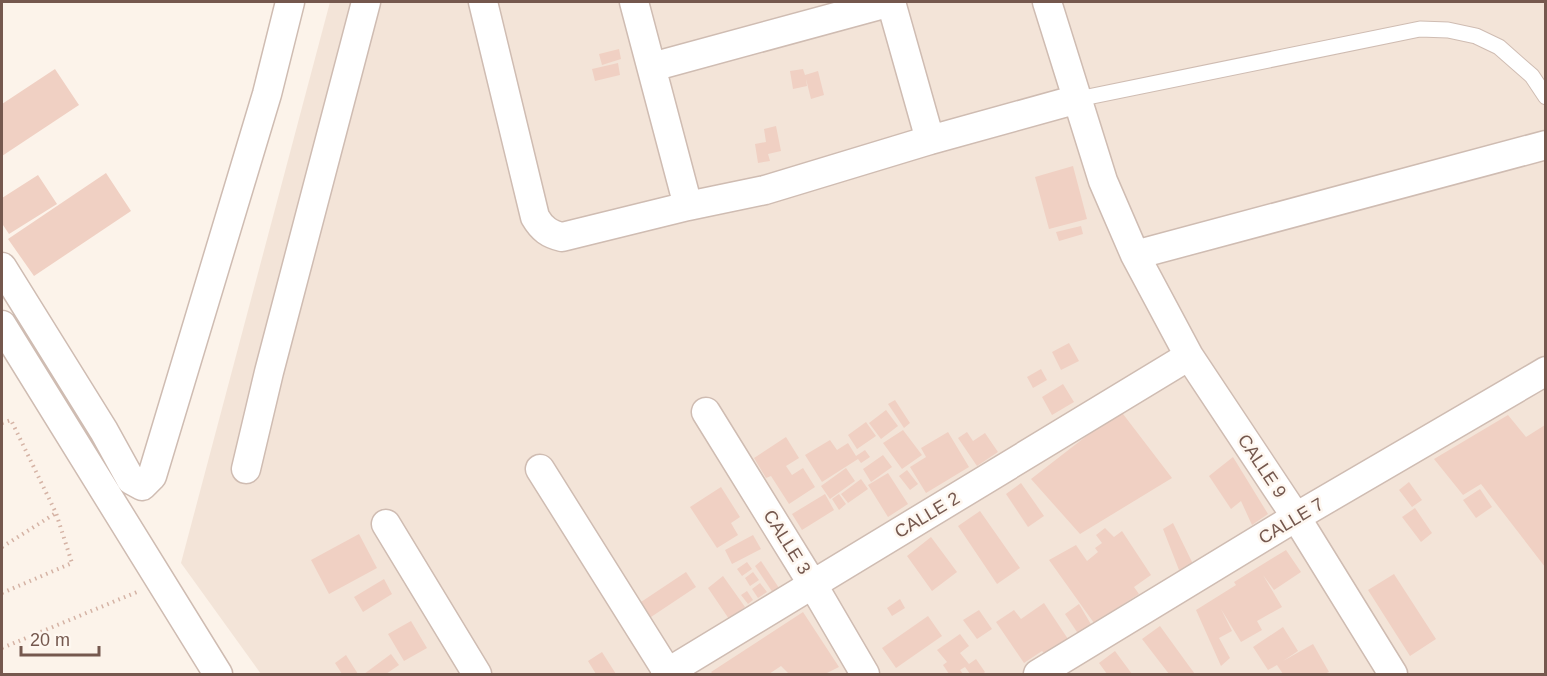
<svg xmlns="http://www.w3.org/2000/svg" width="1547" height="676" viewBox="0 0 1547 676" font-family="Arial,sans-serif">
<style>
.residential{fill:#f3e4d8}
.building{fill:#f0d0c3}
.lines{fill:none;stroke-linecap:round;stroke-linejoin:round}
.lane-casing{stroke:#cfbcb2;stroke-width:17}
.street-casing{stroke:#cfbcb2;stroke-width:31}
.path{stroke:#d5b3a5;stroke-width:4;stroke-dasharray:1.5 4.5;stroke-linecap:butt}
.lane{stroke:#fff;stroke-width:15}
.street{stroke:#fff;stroke-width:28}
.labels{text-anchor:middle;dominant-baseline:central;stroke-width:5;stroke-linejoin:round;paint-order:stroke}
.street-label{font-size:18px;fill:#75584e;stroke:#fef7f0}
</style>
<rect width="100%" height="100%" fill="#fcf3ea"/>
<!-- residential -->
<path class="residential" d="M330,2H1545V674H261L181,563Z"/>
<!-- building -->
<path class="building" d="M619,49L621,59L602,65L599,54Z
M618,63L620,75L595,81L592,69Z
M55,69L79,105L2,156V104Z
M803,69L805,75L818,71L824,95L811,99L806,79L807,86L793,89L790,71Z
M776,126L781,151L768,154L770,161L758,163L755,144L766,142L764,129Z
M1073,166L1087,219L1049,229L1035,177Z
M106,173L131,211L34,276L8,239Z
M38,175L57,204L9,234L3,225L2,226V198Z
M1081,226L1083,234L1059,241L1056,232Z
M1069,343L1079,361L1061,370L1052,352Z
M1041,369L1047,380L1033,388L1027,377Z
M1063,384L1074,402L1052,415L1042,397Z
M895,400L910,423L904,428L888,404Z
M886,410L898,426L881,439L869,423Z
M1120,410L1172,478L1080,534L1031,479Z
M1508,415L1526,437L1545,425V567L1481,484L1463,495L1434,459Z
M866,422L876,436L857,449L848,435Z
M903,430L922,455L902,469L883,443Z
M948,432L969,467L926,493L910,467L926,457L921,448Z
M967,432L973,441L985,433L998,452L977,466L958,438Z
M786,437L799,458L786,466L792,475L803,468L815,487L789,504L771,476L766,478L754,458Z
M830,440L837,450L848,443L856,456L865,450L870,457L861,463L858,459L822,482L805,455Z
M883,455L892,467L871,482L863,469Z
M1233,457L1268,514L1252,525L1241,501L1231,509L1209,476Z
M846,468L855,481L830,499L821,486Z
M907,470L918,484L910,490L899,476Z
M888,473L908,504L888,517L868,485Z
M861,479L868,489L848,503L841,494Z
M1409,482L1422,500L1412,507L1399,490Z
M1021,483L1044,516L1028,527L1006,494Z
M721,487L740,517L731,523L738,535L717,548L690,507Z
M1480,489L1492,507L1476,518L1463,500Z
M825,494L834,510L802,530L792,514Z
M839,494L846,504L839,510L832,499Z
M1415,508L1432,533L1421,542L1402,517Z
M980,511L1020,568L997,584L958,526Z
M1173,523L1193,564L1179,570L1163,529Z
M1105,528L1114,537L1122,531L1151,575L1134,587L1139,594L1094,623L1049,560L1076,545L1087,561L1098,552L1095,548L1102,543L1096,535Z
M359,534L377,568L329,594L311,560Z
M753,535L761,549L732,564L725,550Z
M931,537L957,572L932,591L907,556Z
M1286,550L1301,572L1274,590L1263,575L1282,607L1257,621L1262,630L1241,642L1221,609L1232,631L1219,638L1230,658L1221,666L1196,610L1236,585L1234,582Z
M761,561L779,588L773,593L755,566Z
M747,562L752,569L742,576L737,569Z
M686,572L696,587L648,619L638,604Z
M753,572L759,580L750,586L745,578Z
M1394,574L1436,639L1410,656L1368,590Z
M723,576L745,607L729,619L708,588Z
M384,579L392,594L363,612L354,597Z
M760,583L767,592L758,598L752,589Z
M747,591L753,600L748,604L741,595Z
M900,599L905,608L892,616L887,608Z
M1044,603L1068,639L1046,655L1042,651L1024,663L996,622L1014,610L1021,619Z
M1079,604L1092,626L1079,635L1065,614Z
M979,610L992,629L977,639L963,620Z
M803,612L839,667L825,674H789L781,666L769,674H713L711,672Z
M928,616L942,636L896,668L882,648Z
M411,621L427,648L404,661L388,634Z
M1160,626L1189,666L1195,674H1169L1142,639Z
M1283,627L1298,651L1283,661L1313,644L1329,672L1324,674H1283L1277,665L1268,670L1253,647Z
M960,634L969,646L960,653L969,664L976,659L985,672L983,674H970L965,667L960,670L963,674H949L943,665L947,662L937,650Z
M1115,651L1132,674H1107L1099,663Z
M602,652L616,674H596L588,661Z
M391,654L399,665L386,674H364Z
M346,655L358,674H342L335,663Z"/>
<g class="lines">
<defs>
<path id="lane" d="M1078,99L1420,29L1448,30L1476,36L1499,47L1532,76L1546,97"/>
<path id="street" d="M483,2L535,217C542,229 549,234 562,237L688,206L765,190L930,140L1078,99
M634,2L688,206
M891,2L930,140
M1047,2L1103,181L1135,255L1189,356L1296,517L1393,674
M652,67L891,2
M1135,255L1546,145
M2,267L104,431L131,480L142,486L152,476L267,94L290,2
M2,325L218,674
M706,412L813,585L865,674
M246,469L269,372L366,2
M540,469L668,673
M386,524L477,674
M665,674L1189,356
M1038,674L1296,517L1546,371"/>
</defs>
<!-- lane casing -->
<use href="#lane" class="lane-casing"/>
<!-- street casing -->
<use href="#street" class="street-casing"/>
<!-- path -->
<path class="path" d="M2,423L11,420L56,513L72,563L2,593
M2,547L56,513
M2,648L137,592"/>
<!-- lane -->
<use href="#lane" class="lane"/>
<!-- street -->
<use href="#street" class="street"/>
</g>
<g class="labels">
<!-- street labels -->
<g class="street-label">
<text transform="translate(1262 466) rotate(56)">CALLE 9</text>
<text transform="translate(927 515) rotate(-31)">CALLE 2</text>
<text transform="translate(1291 521) rotate(-31)">CALLE 7</text>
<text transform="translate(787 542) rotate(58)">CALLE 3</text>
</g>
</g>
<!-- border -->
<rect width="1547" height="676" fill="none" stroke="#75584e" stroke-width="6"/>
<!-- scale -->
<path d="M21 646v9h78v-9" fill="none" stroke="#75584e" stroke-width="3"/>
<text x="30" y="646" font-size="18" fill="#75584e" stroke="#fef7f0" stroke-width="4.5" paint-order="stroke">20 m</text>
</svg>
